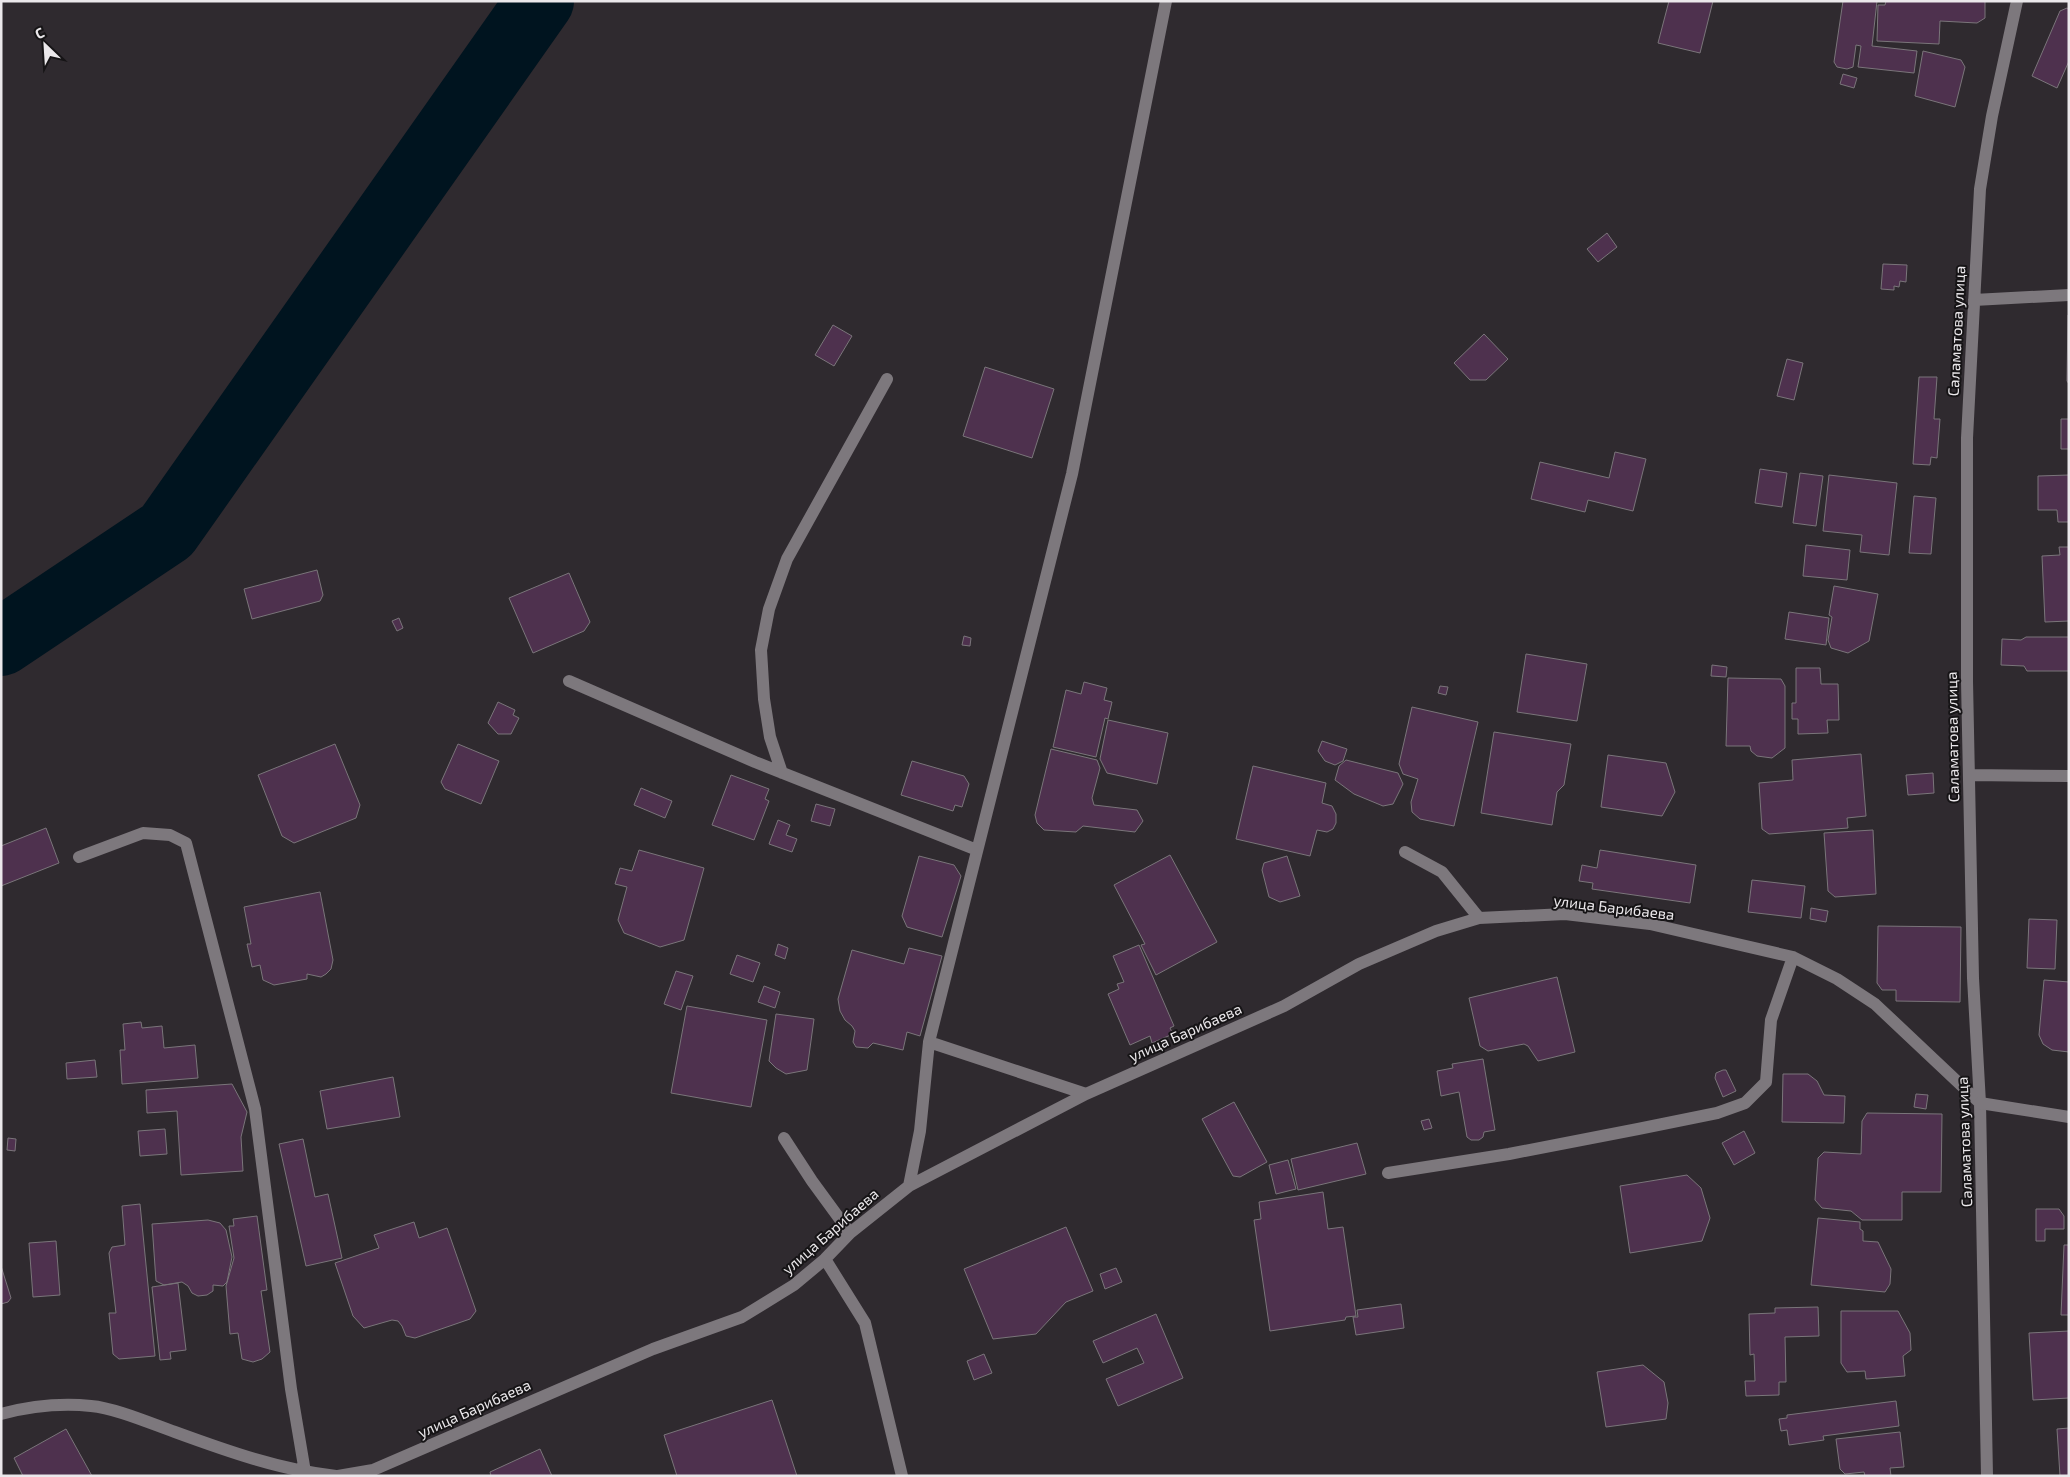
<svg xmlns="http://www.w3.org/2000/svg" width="2070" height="1477" viewBox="0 0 2070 1477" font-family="'Exo 2',sans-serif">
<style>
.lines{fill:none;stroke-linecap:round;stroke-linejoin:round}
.river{stroke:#00141f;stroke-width:68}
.building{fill:#4e314e;stroke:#7a757a}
.minor{stroke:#7d787d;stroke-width:12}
.tertiary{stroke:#7d787d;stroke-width:12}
.labels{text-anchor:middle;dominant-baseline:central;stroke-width:4;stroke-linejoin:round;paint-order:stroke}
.street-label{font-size:15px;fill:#ebe8eb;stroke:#161416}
</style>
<rect width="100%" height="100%" fill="#2f2a2f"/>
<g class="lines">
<!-- river -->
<path class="river" d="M1,642L167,531L540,1"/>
</g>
<!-- building -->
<path class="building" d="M1669,1H1713L1700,53L1658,43Z
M1843,1H1877L1872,46L1917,51L1914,73L1858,67L1861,46L1856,45L1853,67L1847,69L1837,67L1834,62Z
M1886,1H1985V18L1977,23L1940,21L1939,44L1877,41L1878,5H1885Z
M2067,8L2069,9V61L2057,88L2032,76L2060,11Z
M1923,51L1961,60L1965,67L1955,107L1915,96Z
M1843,74L1857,78L1854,88L1840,84Z
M1607,233L1617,247L1598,262L1587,249Z
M1883,264L1907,265L1906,282L1900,281L1899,287L1894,286V290L1881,289Z
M2068,315H2069V384L2067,381Z
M833,325L852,336L834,366L815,355Z
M1484,334L1508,359L1486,380H1470L1454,363Z
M1787,359L1803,363L1794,400L1777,396Z
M985,367L1054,389L1032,458L963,436Z
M1919,377H1937L1934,419H1940L1937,458L1931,457L1930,465L1913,464Z
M2061,419H2069V449H2061Z
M1615,452L1646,459L1633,511L1588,500L1585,512L1531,499L1540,462L1609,478Z
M1760,469L1787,473L1782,507L1755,503Z
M1800,473L1823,476L1816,526L1793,523Z
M1829,475L1897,483L1889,555L1860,552L1862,535L1823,531Z
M2069,475V522H2058L2057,510H2038V476Z
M1914,496L1936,498L1931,554L1909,553Z
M1806,545L1850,550L1847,580L1803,576Z
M2059,547H2069V621L2045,622L2042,556L2060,555Z
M317,570L323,595L320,601L252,619L244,589Z
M569,573L590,622L584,631L533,653L509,598Z
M1834,586L1878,594L1869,641L1848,653L1831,648L1828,640L1832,617L1829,615Z
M1789,612L1829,618L1826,645L1785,639Z
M399,618L403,628L397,631L392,621Z
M964,636L971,638L970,646L962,645Z
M2026,637H2069V671H2027L2024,666L2001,665L2002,639L2021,640Z
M1526,654L1587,664L1577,721L1517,712Z
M1712,665L1727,667L1726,677L1711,676Z
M1796,668H1820L1821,684H1838L1839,720H1827L1828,733L1798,734V719H1792V703H1796Z
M1728,678L1781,679L1785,686V748L1772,758L1757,756L1751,751L1750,746H1726Z
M1084,682L1107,688L1104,700L1112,702L1108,719L1105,718L1096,757L1053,747L1066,690L1081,694Z
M1440,686L1448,687L1446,695L1438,693Z
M498,702L515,710L513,715L519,718L511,734H498L488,723Z
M1412,707L1478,722L1454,826L1420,819L1412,812L1411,802L1418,779L1403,774L1399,764Z
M1108,720L1168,733L1157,784L1107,773L1100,759Z
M1494,732L1571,744L1564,785L1557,792L1552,825L1481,813Z
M1322,741L1347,749L1343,761L1335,765L1325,761L1318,751Z
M335,744L360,805L356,818L294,843L282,836L258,775Z
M458,744L499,761L481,804L445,789L441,782Z
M1051,749L1097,760L1100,768L1092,798L1094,805L1137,810L1143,821L1135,832L1083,826L1076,832L1044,830L1037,823L1035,815Z
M1861,754L1866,816L1847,818L1848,828L1769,834L1762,829L1759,783L1793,780L1792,760Z
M1608,755L1666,763L1675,792L1662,816L1601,807Z
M1346,760L1398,773L1403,784L1393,804L1383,806L1354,794L1335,780L1339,766Z
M912,761L964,776L969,784L962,807L955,805L953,811L901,795Z
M1253,766L1326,783L1322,803L1332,806L1336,814V823L1333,829L1327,832L1317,830L1310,856L1236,839Z
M1933,773L1934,793L1908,795L1906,775Z
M731,775L769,789L765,799L769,801L754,840L712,825Z
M641,788L672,801L665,818L634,805Z
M816,804L835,809L830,826L811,821Z
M778,820L790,825L786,835L797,839L792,852L769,844Z
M46,828L59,863L1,886V846Z
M1873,830L1876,894L1835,897L1828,891L1824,833Z
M639,850L704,868L684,940L660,947L624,933L618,920L627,887L615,884L620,868L632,871Z
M1600,850L1696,865L1690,903L1592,889L1593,883L1579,881L1582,865L1597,868Z
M1170,855L1217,942L1156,975L1141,945L1145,944L1114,885Z
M919,856L954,865L961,876L942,937L907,927L902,916Z
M1287,856L1300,896L1280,902L1269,897L1262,870L1264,863Z
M1752,880L1805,886L1801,918L1748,912Z
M320,892L333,960L331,969L326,974L321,977L307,974V979L274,985L263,980L260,965L252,967L247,944H251L244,907Z
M1811,908L1828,911L1826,922L1810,919Z
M2029,919L2057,920L2055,969L2027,968Z
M1878,926L1961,927L1960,1002L1896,1001V990H1882L1877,983Z
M778,944L788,948L785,959L775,955Z
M1139,945L1174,1026L1170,1028L1173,1034L1152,1043L1150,1036L1130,1045L1108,994L1119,989L1117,984L1124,982L1113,956Z
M909,948L942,956L920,1036L907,1032L903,1050L873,1043L868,1048L856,1047L853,1042L855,1031L852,1026L845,1020L840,1011L838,999L852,950L904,964Z
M737,955L760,963L753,982L730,974Z
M676,971L693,976L681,1010L664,1004Z
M1557,977L1575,1052L1538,1061L1528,1046L1524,1044L1488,1051L1480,1046L1469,998Z
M2044,980L2069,982V1052L2052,1050L2043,1044L2039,1035Z
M764,986L780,992L775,1008L758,1002Z
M687,1006L767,1020L751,1107L671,1093Z
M776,1014L814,1019L807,1070L786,1074L776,1068L769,1061Z
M141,1022L142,1028L162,1026L164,1048L195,1045L198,1078L122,1084L120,1050H125L123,1024Z
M1483,1059L1495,1130L1484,1132L1483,1137L1479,1140H1471L1467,1137L1459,1092L1441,1096L1437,1071L1453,1068L1452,1064Z
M95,1060L97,1077L67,1079L66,1063Z
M1723,1070H1726L1736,1091L1723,1097L1715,1078L1716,1073Z
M1783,1074H1808L1817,1081L1824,1095L1845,1096L1844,1123L1782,1122Z
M393,1077L400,1117L327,1129L320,1091Z
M232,1084L247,1112L241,1137L243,1171L181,1175L177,1111L147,1113L146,1090Z
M1916,1094L1928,1095L1926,1109L1914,1107Z
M1234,1102L1267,1162L1240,1177L1233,1176L1202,1119Z
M1867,1113L1942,1114L1941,1192H1902V1220H1862L1851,1211L1822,1208L1815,1200L1818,1158L1824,1152L1861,1154L1862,1121Z
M1429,1119L1432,1128L1424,1130L1421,1121Z
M165,1129L167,1154L140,1156L138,1131Z
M1744,1131L1755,1153L1734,1165L1722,1143Z
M8,1138L16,1139L15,1151L7,1150Z
M303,1139L315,1197L328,1194L342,1258L306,1266L279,1144Z
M1357,1143L1366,1174L1298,1190L1291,1159Z
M1288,1160L1296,1189L1276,1194L1269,1165Z
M1687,1175L1701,1188L1710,1218L1702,1241L1630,1253L1620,1186Z
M1323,1192L1328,1229L1343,1227L1356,1316L1346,1317L1345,1320L1270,1331L1254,1220L1261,1219L1259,1202Z
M140,1204L155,1356L119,1359L113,1354L109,1313H116L109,1253L112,1247L125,1245L122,1206Z
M2036,1209H2059L2064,1216V1229H2045V1241H2036Z
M257,1216L267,1290L261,1291L270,1352L262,1359L253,1362L242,1359L238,1333L230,1334L226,1286L234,1258L229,1226H234L233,1219Z
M1818,1218L1860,1222V1229L1863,1231V1241L1878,1242L1891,1269L1890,1284L1885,1292L1811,1285Z
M208,1220L220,1223L226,1230L232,1257L227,1282L223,1286L213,1285V1291L207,1295L198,1296L192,1293L188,1286L182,1282L164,1285L156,1281L152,1224Z
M414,1222L419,1238L447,1228L476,1311L470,1319L415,1338L406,1336L402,1326L398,1321L392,1320L364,1328L353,1316L335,1263L379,1248L374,1235Z
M1066,1227L1093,1291L1066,1302L1036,1334L993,1339L964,1269Z
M56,1241L60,1295L33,1297L29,1243Z
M2064,1245H2069V1315H2061Z
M1,1266L11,1298L8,1302L1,1304Z
M1116,1268L1122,1282L1105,1289L1100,1274Z
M178,1283L186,1350L170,1352L171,1359L160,1360L152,1287Z
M1401,1304L1404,1328L1356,1335L1353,1317H1358L1357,1310Z
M1818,1307L1819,1336L1785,1337L1786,1382H1779V1395L1746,1396L1745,1381H1755L1754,1354L1750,1355L1749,1314L1775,1313V1308Z
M1841,1311H1898L1910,1333L1911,1350L1903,1356L1905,1376L1866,1379L1865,1371L1847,1372L1841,1363Z
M1156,1314L1183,1378L1118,1406L1106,1379L1144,1363L1137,1348L1103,1363L1093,1341Z
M2069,1331V1398L2033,1400L2029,1333Z
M984,1354L992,1373L974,1380L967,1361Z
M1643,1365L1664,1382L1668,1403L1666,1419L1606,1427L1597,1372Z
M772,1400L797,1476H677L664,1435Z
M1896,1401L1899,1426L1823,1436L1824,1440L1789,1445L1787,1430L1781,1431L1779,1419L1787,1418V1415Z
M2069,1428V1476H2060L2057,1429Z
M66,1429L92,1476H23L14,1458Z
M1900,1432L1904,1467L1890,1468L1891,1476H1865L1864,1472L1845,1474L1840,1469L1836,1439Z
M540,1449L552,1476H491L490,1472Z"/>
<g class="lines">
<!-- minor -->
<path class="minor" d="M1974,300L2069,295
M569,681L755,762L977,850
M782,773L770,737L764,699L761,650L769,609L787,559L887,379
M1970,775L2069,776
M1405,852L1442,872L1479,918
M79,857L143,833L170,835L186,843L255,1109L291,1389L305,1472
M929,1042L1086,1094
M784,1138L812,1181L850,1233
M1388,1173L1509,1154L1638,1129L1717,1113L1745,1103L1766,1082L1771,1020L1793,957
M909,1186L920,1131L929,1042L1072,474L1166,1
M825,1259L865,1323L902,1476
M1,1414C31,1406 61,1403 91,1406C115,1408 152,1424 175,1432C227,1451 280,1470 336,1476
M338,1476L373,1470L653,1349L742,1317L794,1285L825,1259L850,1233L909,1186L1086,1094L1284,1006L1359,964L1436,931L1479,918L1565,914L1650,924L1793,957L1837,979L1875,1004L1980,1103
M1987,1476L1980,1103L1973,978L1967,681V438L1980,189L1992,116L2017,1"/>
<!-- tertiary -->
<path class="tertiary" d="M1980,1103L2069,1117"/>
</g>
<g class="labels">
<!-- street labels -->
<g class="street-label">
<text transform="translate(1956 331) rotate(-87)">Саламатова улица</text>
<text transform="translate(1952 737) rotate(-91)">Саламатова улица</text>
<text transform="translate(1614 907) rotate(7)">улица Барибаева</text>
<text transform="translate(1185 1032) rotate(-24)">улица Барибаева</text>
<text transform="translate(1964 1142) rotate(-92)">Саламатова улица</text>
<text transform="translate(830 1231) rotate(-41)">улица Барибаева</text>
<text transform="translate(474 1408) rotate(-24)">улица Барибаева</text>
</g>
</g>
<!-- border -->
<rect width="2070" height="1477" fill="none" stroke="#ebe8eb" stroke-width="5"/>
<!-- north arrow -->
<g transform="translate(45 45) rotate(335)" stroke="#161416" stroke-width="4" paint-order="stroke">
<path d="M0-4L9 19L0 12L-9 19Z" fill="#ebe8eb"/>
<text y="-8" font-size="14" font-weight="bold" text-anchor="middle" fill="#ebe8eb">С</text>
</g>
</svg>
